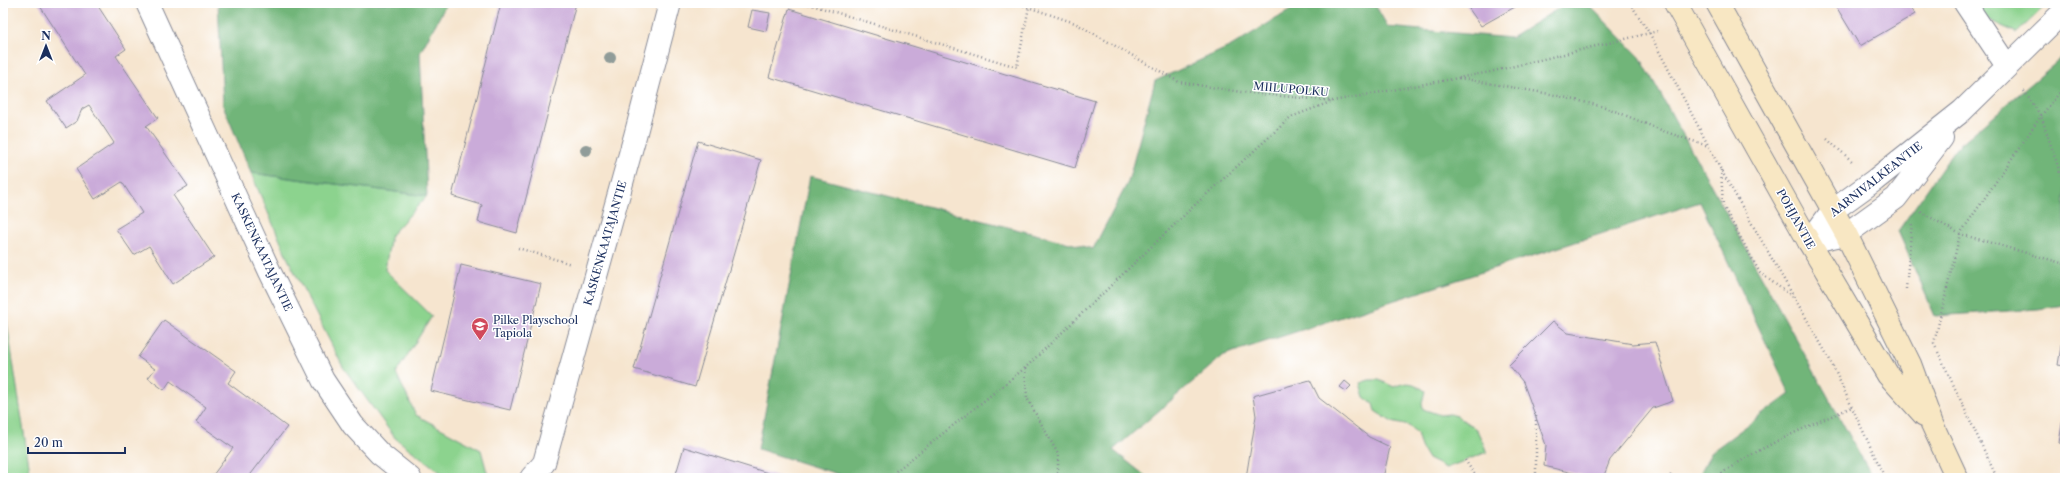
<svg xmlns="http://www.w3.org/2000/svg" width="2068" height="481" viewBox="0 0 2068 481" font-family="'Libre Caslon Text',serif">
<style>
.green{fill:#8cd38e;stroke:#548176}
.forest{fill:#71b579;stroke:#46726c}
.building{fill:#caabd9}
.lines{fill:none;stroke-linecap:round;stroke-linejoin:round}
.street-casing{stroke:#888a96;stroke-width:24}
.secondary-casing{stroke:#888a96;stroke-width:24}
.path{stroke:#888a96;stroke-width:2.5;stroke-dasharray:1 3;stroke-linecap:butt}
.street{stroke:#fff;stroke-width:22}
.secondary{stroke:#f8e7c3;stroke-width:22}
.tree{fill:#909c99}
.labels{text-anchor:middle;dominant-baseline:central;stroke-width:3;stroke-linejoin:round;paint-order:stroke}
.street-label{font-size:11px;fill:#1b2f5e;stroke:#fff}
.poi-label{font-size:11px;fill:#1b2f5e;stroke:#fff;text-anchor:start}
</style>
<rect width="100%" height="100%" fill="#fff"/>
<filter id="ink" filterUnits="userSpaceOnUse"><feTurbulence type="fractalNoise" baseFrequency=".025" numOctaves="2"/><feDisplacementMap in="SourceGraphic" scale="8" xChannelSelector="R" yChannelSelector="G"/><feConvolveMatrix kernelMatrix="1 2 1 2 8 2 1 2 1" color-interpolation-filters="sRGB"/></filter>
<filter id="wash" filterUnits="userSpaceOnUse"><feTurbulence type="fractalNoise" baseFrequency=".012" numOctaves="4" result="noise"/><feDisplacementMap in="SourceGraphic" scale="16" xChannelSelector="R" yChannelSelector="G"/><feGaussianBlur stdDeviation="0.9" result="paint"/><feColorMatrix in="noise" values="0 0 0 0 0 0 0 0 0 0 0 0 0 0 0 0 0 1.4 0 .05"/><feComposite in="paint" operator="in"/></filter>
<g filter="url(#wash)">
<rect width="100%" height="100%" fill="#f6e5cf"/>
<!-- green -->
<path class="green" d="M1965,3H2048L2017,33L1969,11Z
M251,173L427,196L391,235L385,270L432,316L396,373L416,415L481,450L488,476L444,475L395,438L343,367L288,259Z
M3,297L31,478H3Z
M1369,380H1379L1394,387C1407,381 1414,382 1425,391L1422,403L1423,409L1440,415L1450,414L1457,416L1477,430L1487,452L1446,468L1428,459L1421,447L1417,433L1409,426L1392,422L1375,411L1373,404L1364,397L1360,383Z"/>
<!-- forest -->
<path class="forest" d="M218,3H447L420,53L427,196L251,173L223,105Z
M1302,3H1374L1388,27L1511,38L1567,3H1587L1640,57L1873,478H1698L1711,452L1790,394L1700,202L1224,355L1113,450L1148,478H850L758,449L810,176L1093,249L1128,182L1155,81L1231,46Z
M2065,55V305L2038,309L1935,316L1898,231L1957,147Z"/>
<g id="blocks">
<!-- building -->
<path class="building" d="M38,3H96L126,49L116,56L158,118L146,126L188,186L173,195L214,257L173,284L149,246L134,255L116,229L142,213L122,182L95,199L76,169L114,143L89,105L82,109L77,121L66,128L47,101L85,75Z
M501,3H576L517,233L478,222L482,205L452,196Z
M1465,3H1522L1481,26Z
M1834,3H1908L1915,14L1860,46Z
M789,9L1095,101L1075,168L769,77Z
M752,10L770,13L766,31L748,27Z
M698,141L761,160L695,387L634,369Z
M461,265L541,284L510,410L431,391Z
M164,320L236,371L228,383L287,427L248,478H216L213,475L233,448L196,422L206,407L170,381L164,390L148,378L155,369L138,357Z
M1553,321L1568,333L1633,344L1655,342L1673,401L1653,408L1610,460L1603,478H1593L1544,466L1546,445L1523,382L1509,365Z
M2064,328H2065V366L2058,365Z
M1310,380L1319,398L1369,437L1390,447L1383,478H1246L1256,416L1253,396Z
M1345,381L1351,386L1346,391L1340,387Z
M2064,412H2065V444L2059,443Z
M684,447L784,478L675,477Z"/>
</g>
</g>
<g filter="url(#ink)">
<use href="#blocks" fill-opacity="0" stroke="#888a96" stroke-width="1"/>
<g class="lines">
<defs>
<path id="street" d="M147,3L270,272L323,380L353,425L380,454L410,478
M1965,3L2007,66
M1809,242L1832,211L1875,180L1962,111L2065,10
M1809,242L1846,234L1896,198L1942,138
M531,478L544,463L635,136L670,3"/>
<path id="secondary" d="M1675,3L1809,242L1888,375L1924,415
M1717,3L1846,234L1910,364L1932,424L1957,478"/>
</defs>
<!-- street casing -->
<use href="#street" class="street-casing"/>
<!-- secondary casing -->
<use href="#secondary" class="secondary-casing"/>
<!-- path -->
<path class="path" d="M805,3L1017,67L1029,7
M1016,3L1075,23L1179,82L1241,92L1333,101L1490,72L1658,31
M1630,3L1650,34L1721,170L1829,358L1885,478
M1459,78L1550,94L1605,107L1666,132L1708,146
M2024,91L2041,116L2065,187
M1827,139L1853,162
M1721,170L1723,206L1760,273L1793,297
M1921,212L1960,234L2065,264
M518,248L571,264
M1906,289L1912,222
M1936,347L1934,343L1960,234L2041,116L2065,86
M1938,352L1997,478
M1025,368L1027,398L1058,454V478
M1536,416V478
M1465,460L1477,478
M892,478L896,471L1025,368L1197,203L1291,117L1333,101
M1668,478L1671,474
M1715,478C1757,448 1804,428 1852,407"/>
<!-- street -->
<use href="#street" class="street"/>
<!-- secondary -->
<use href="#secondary" class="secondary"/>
</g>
<!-- trees -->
<g class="tree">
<circle cx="610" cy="58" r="6"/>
<circle cx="586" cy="150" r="6"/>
</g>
</g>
<!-- icons -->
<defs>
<symbol id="school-pin" viewBox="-11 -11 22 30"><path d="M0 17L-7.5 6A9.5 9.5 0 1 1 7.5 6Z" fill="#d1495b" stroke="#fff"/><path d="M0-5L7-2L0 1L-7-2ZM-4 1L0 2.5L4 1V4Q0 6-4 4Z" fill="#fff"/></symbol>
</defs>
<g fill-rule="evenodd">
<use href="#school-pin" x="470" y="316" width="20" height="27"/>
</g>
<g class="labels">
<!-- street labels -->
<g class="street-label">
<text transform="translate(1291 89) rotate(5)">MIILUPOLKU</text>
<text transform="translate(1876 179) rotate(-38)">AARNIVALKEANTIE</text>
<text transform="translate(1796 219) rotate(61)">POHJANTIE</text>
<text transform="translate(605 243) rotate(-74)">KASKENKAATAJANTIE</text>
<text transform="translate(262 252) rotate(65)">KASKENKAATAJANTIE</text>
</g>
<!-- poi labels -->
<g class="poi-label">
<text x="493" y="320">Pilke Playschool<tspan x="493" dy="13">Tapiola</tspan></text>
</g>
</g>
<!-- margin -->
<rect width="2068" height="481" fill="none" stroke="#fff" stroke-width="16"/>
<!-- north arrow -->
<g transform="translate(46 46)" stroke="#ffffff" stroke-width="3" paint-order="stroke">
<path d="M0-3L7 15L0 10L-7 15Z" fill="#1b2f5e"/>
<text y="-6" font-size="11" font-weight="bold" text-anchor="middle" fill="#1b2f5e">N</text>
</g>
<!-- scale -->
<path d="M28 447v6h97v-6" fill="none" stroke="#1b2f5e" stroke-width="2"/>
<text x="34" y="447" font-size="12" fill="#1b2f5e" stroke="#ffffff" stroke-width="3" paint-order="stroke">20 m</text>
</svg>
